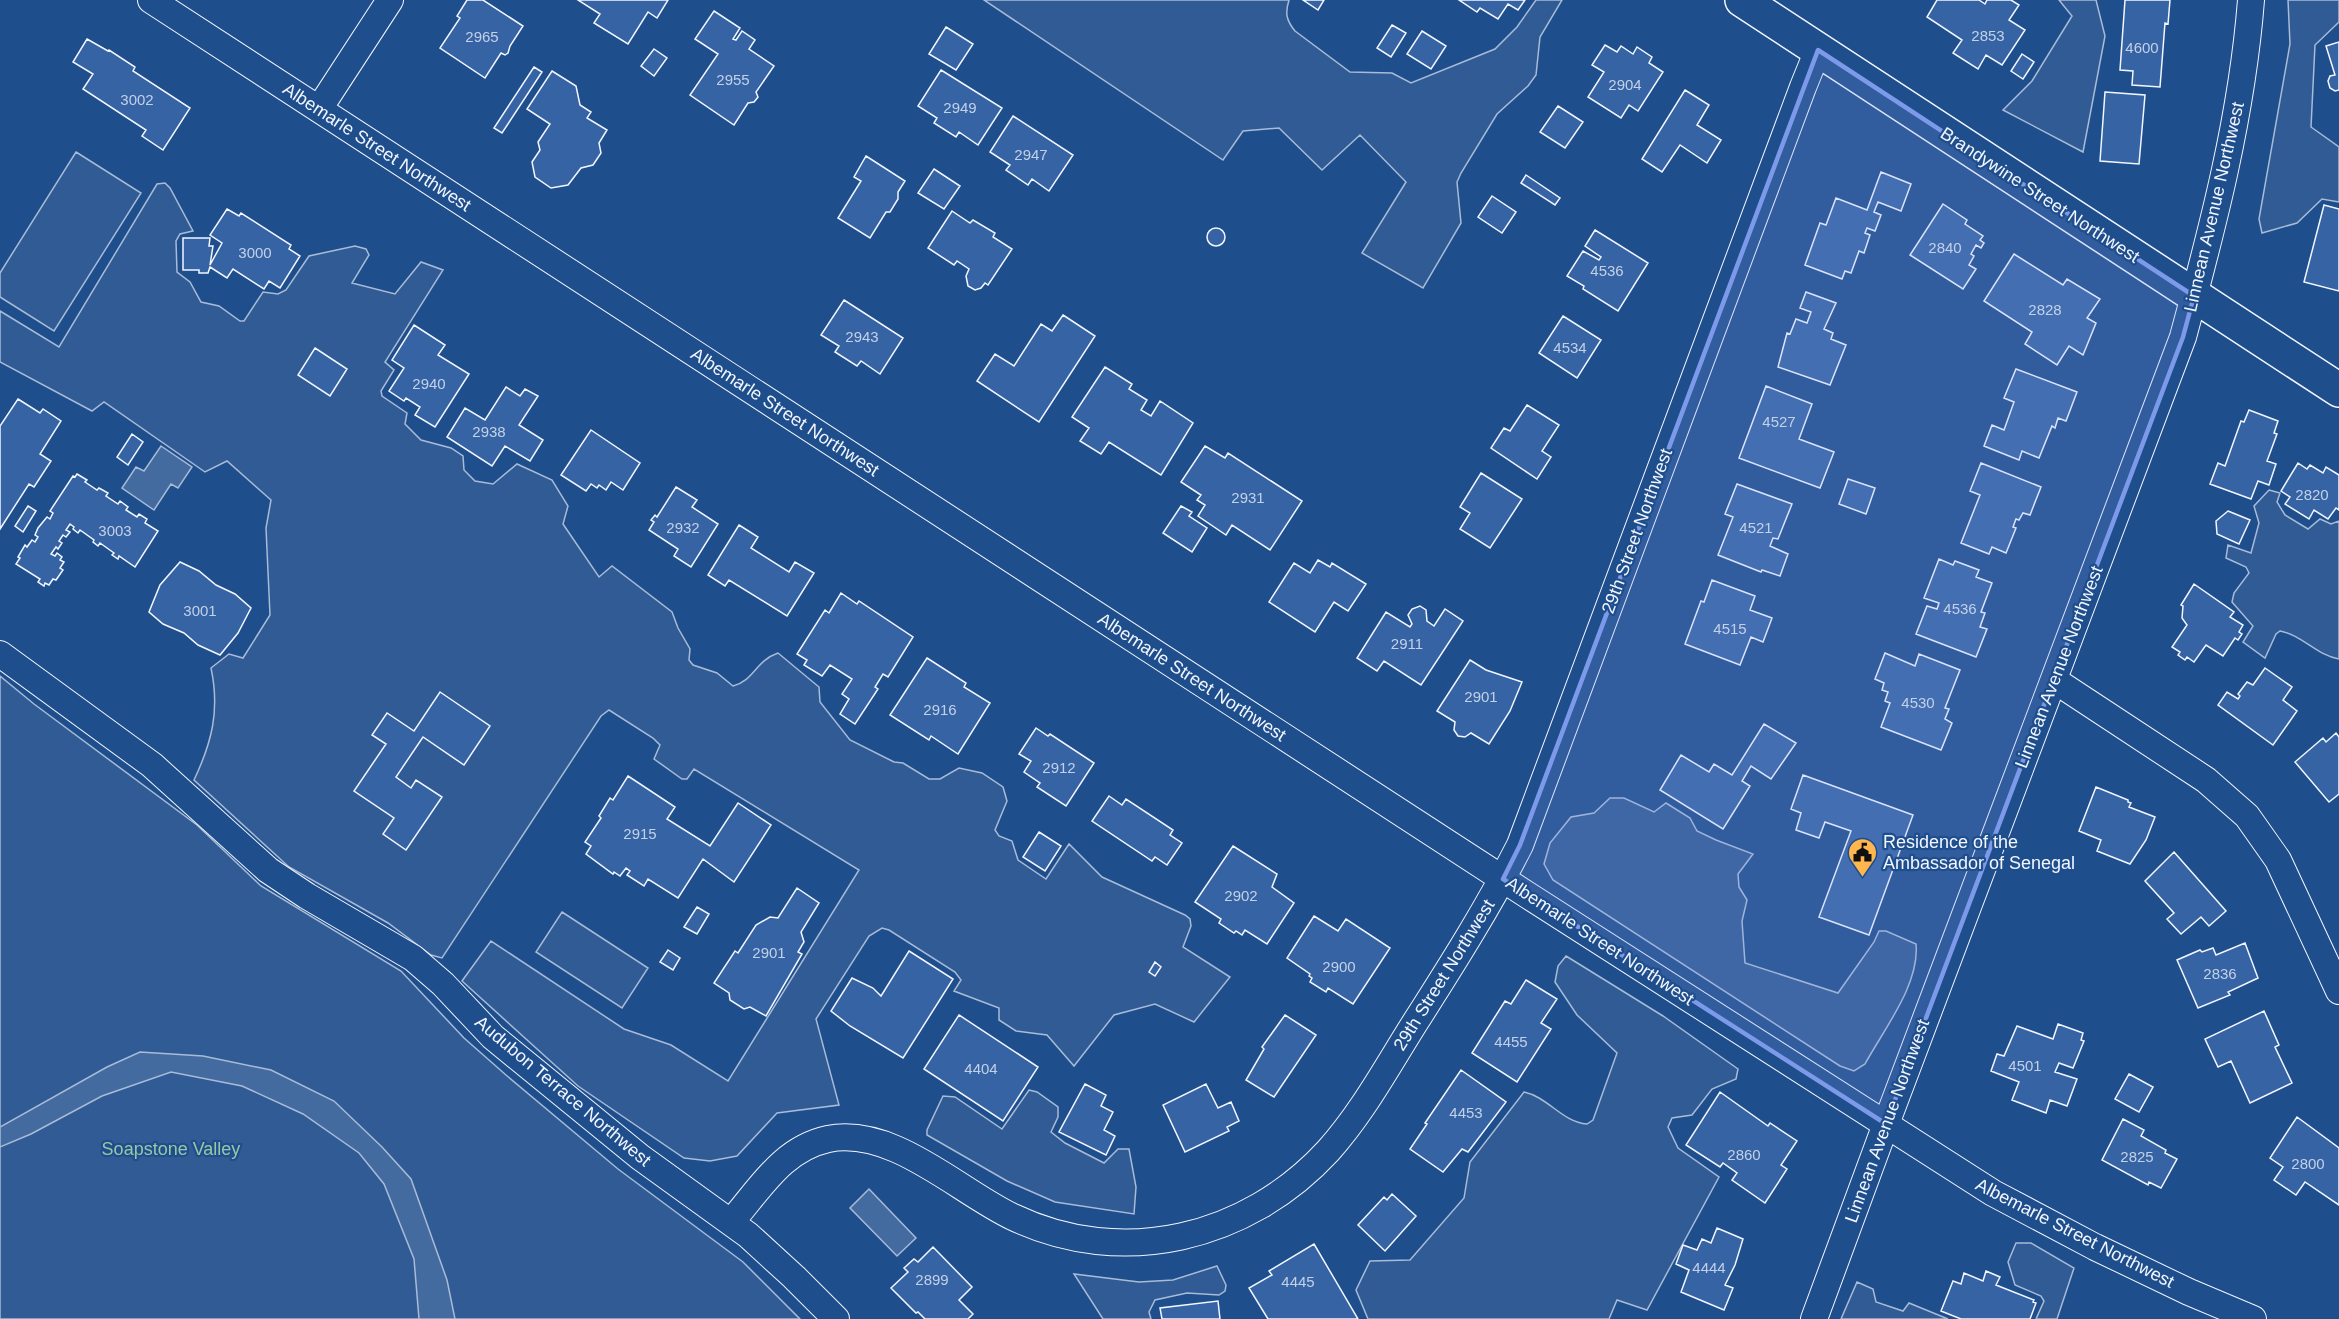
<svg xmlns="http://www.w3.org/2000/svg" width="2339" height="1319" viewBox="0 0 2339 1319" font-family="Helvetica,sans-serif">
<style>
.green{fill:#305b95;stroke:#a8bbd7;stroke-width:1.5}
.water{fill:#446ba0;stroke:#a8bbd7;stroke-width:1.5}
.building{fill:#3563a3;stroke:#f2f6ff;stroke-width:1.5}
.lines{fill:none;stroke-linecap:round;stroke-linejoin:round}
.minor-casing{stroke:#f2f6ff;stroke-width:28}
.tertiary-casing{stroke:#f2f6ff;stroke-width:36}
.minor{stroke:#1f4e8c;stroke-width:26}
.tertiary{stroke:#1f4e8c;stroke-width:33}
.marked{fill:#7d9aea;fill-opacity:0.2;stroke:#7d9aea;stroke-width:4.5;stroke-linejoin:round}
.labels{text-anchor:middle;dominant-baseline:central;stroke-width:4.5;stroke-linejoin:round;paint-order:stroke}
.number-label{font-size:15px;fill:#c3d1e8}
.street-label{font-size:18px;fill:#f2f6ff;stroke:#1f4e8c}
.poi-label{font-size:18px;fill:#f2f6ff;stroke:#1f4e8c;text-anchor:start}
.park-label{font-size:18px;fill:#97c8a6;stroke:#1f4e8c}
</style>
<rect width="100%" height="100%" fill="#1f4e8c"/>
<!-- green -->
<path class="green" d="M984,0H1289C1285,13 1286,20 1295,31L1350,72L1392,73L1411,83L1495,49L1517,27L1536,0H1562L1540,37L1536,75L1528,86L1497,114L1461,173L1457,182L1461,223L1423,288L1362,253L1406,182L1360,135L1322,170L1279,128L1243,131L1223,160Z
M2059,0H2096L2105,36L2083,152L2003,110L2032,81L2072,16Z
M2288,0H2339V22L2315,45L2311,127L2339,147V202L2322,199L2297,223L2262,233L2259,219L2290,44Z
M76,152L141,193L54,331L0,297V273Z
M165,183L170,188L193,231L180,234L176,241L177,272L190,282L201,302L219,306L240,321H244L263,292L278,294L286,290L309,256L355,246L366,249L369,255L352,283L395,294L421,262L443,270L385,362L394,370L381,391L382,396L407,413L405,424L421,440L451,448L463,456L464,470L475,481L493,484L517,464L552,480L568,506L563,524L599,577L612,566L672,612L678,628L690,649L689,660L693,665L717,673L733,686C755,680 755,661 778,653L819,687L820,702L850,740L894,762L903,763L929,779H940L959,768L982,773L1003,787L1007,801L995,830L999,836L1012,841L1018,860L1046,879L1069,844L1102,877L1185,915L1190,919L1191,926L1183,947L1230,977L1194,1022L1155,1004L1114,1015L1074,1066L1047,1035L1016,1031L999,1020V1008L954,991L961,980L955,972L889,930L882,928L869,936L816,1019L839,1105L777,1113L737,1156L710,1161L684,1158L578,1086L462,981L491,941L624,1029L671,1045L728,1081L859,870L694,769L687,779H682L654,759L660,745L653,738L609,710L601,716L442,958L431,955L388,923L289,867L194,780C212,742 220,710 211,668L229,654L243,658L270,615L266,528L271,500L227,461L205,472L104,402L92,411L0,362V311L59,347L157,184Z
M2269,490L2280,493L2277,502L2285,515L2308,529L2320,519L2331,524L2339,521V659C2316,655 2302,635 2280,631L2276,634L2265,658L2243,642L2253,626L2232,602L2234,593L2249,573L2246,567L2226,558L2228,545L2251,553L2259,523L2254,506Z
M0,676L34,704L197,825L261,886L401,971L464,1038L506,1075L618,1169L743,1262L800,1319H0Z
M1610,798H1624L1654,812L1666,803L1690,818L1697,831L1716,840L1753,854L1738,874L1739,887L1747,900L1742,921L1745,963L1838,993L1874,942L1879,931H1886L1916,944C1920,984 1884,1029 1865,1064L1854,1071L1840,1066L1553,880L1544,864L1550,843L1571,817L1594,813Z
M562,912L648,968L622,1008L536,952Z
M1566,956L1663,1016L1738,1069L1736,1079L1712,1089L1692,1115L1672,1118L1668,1127L1678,1148L1719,1177L1647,1310L1617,1300L1609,1319H1368L1356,1290L1370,1261L1410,1260L1464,1198L1470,1162L1524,1092C1548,1097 1562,1122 1587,1124L1593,1120L1617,1053L1577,1015L1555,982L1558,966Z
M1029,1090L1037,1092L1058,1107V1117L1051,1132L1065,1143L1104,1163L1118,1149H1129L1136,1187L1134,1214L1055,1202L1007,1181L927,1135V1130L943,1096L955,1097L1002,1129Z
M2016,1243H2031L2074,1268L2057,1319H2036L2044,1301L2041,1296L2015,1285L2008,1262Z
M1217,1266L1226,1285L1225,1291L1219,1295L1187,1293L1155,1300L1149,1312L1151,1319H1103L1074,1274L1139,1282L1173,1280Z
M1857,1282L1873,1289L1876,1302L1903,1311L1909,1303L1948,1319H1841Z"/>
<!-- water -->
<path class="water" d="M161,446L192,467L178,488L171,484L154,510L122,488L136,467L144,471Z
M140,1052L203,1056L271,1070L334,1101L382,1147L411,1179L447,1280L455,1319H419L414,1259L384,1184L359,1153L303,1114L242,1086L171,1072L102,1096L31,1134L0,1147V1127L107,1067Z
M869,1189L916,1238L897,1256L850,1208Z"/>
<!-- building -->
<path class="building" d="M467,0H483L523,26L510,46L508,53L505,55L501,53L485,78L440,48L460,18L457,16Z
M578,0H668L657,18L648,12L628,44L594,23L600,14Z
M1303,0H1324L1318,10Z
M1459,0H1525L1518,10L1508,4L1498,19L1480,8L1477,12Z
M1937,0H1979L1985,4L1987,0H2011L2019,5L2009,20L2025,30L2002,65L1986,55L1978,69L1953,53L1962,40L1927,17Z
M2125,0H2170L2168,24L2165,23L2160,87L2132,85L2133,71L2120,70Z
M714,11L740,28L733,39L736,40L742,31L755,40L749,49L774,66L756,92L758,97L754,102L748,103L734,125L690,95L718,54L695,39Z
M1392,25L1406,33L1391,57L1377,48Z
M946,27L973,44L956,70L929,54Z
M1422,31L1446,46L1431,69L1407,54Z
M87,39L108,51L109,50L135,67L133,71L190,108L163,150L142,136L146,130L83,89L93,74L73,62Z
M2339,42V90L2335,91L2330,88L2328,81L2330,76L2335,75L2326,46Z
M1605,45L1617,52L1621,46L1633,54L1637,47L1652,57L1649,63L1663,72L1638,111L1629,105L1621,118L1588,97L1604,72L1592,65Z
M654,49L667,58L654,76L641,66Z
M2022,54L2034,62L2023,79L2011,71Z
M534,67L542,72L502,133L494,128Z
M941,70L1002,108L978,145L959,132L956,137L934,123L937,118L918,106Z
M552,71L576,86L580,105L591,112L587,118L607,130L599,143L601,153L593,165L581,168L568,185L551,188L535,177L532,162L540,150L538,142L550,124L527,109Z
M1685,90L1709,105L1697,125L1721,140L1707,163L1680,145L1662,172L1642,159Z
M2105,92L2145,95L2139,164L2100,161Z
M1558,106L1583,122L1565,148L1540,132Z
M1013,116L1073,155L1049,191L1032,179L1028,185L1006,170L1010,165L990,152Z
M866,156L905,181L898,192V199L890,212H886L870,238L838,218L861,181L854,177Z
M934,169L960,186L944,209L918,193Z
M1881,172L1911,184L1901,211L1878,202L1874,212L1881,215L1875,231L1867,228L1865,233L1870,235L1864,253L1859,251L1851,273L1845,271L1842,279L1805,265L1820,223L1826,225L1836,198L1867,210Z
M1526,175L1560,198L1555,205L1521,183Z
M1492,196L1516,212L1502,233L1478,217Z
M1943,204L1967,220L1965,224L1983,236L1980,240L1984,243L1981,248L1976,245L1971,254L1974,256L1969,265L1976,269L1963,289L1910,255Z
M2324,205L2339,209V291L2304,282Z
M227,209L239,216L241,213L291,245L289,249L300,256L280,288L269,281L264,289L233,269L227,278L210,267L208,273H199V270H183V238H210L209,246H213L210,265L222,243L210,235Z
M952,211L970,223L973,220L995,233L993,237L1012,249L988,285L985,283L981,288L975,290L968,286L966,276L969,269L957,261L954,265L928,248Z
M1207 237a9 9 0 1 1 18 0a9 9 0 1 1-18 0Z
M1595,230L1648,263L1618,311L1583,289L1584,286L1567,276L1583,251L1599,260L1601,257L1585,246Z
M2014,254L2063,285L2067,279L2100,299L2087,318L2096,323L2083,355L2069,346L2057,365L2025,344L2032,332L1984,301Z
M1806,292L1836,303L1824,329L1833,333L1831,339L1846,345L1830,385L1778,367L1787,333L1790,334L1796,319L1807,323L1811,312L1800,308Z
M844,300L903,338L880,374L861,361L857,366L835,352L839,346L821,335Z
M1063,315L1095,336L1039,422L977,381L995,354L1014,366L1041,324L1052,331Z
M1563,316L1601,340L1577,378L1539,353Z
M414,325L445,345L438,355L469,374L435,427L415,415L420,407L406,398L404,401L389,391L404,368L392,360Z
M315,348L347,369L330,396L298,375Z
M1105,367L1132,384L1129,389L1147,400L1141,410L1151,416L1160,401L1193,423L1161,475L1109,442L1101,454L1080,441L1089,428L1072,417Z
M2016,369L2077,392L2066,421L2058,418L2055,428L2052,426L2039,458L2022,451L2019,460L1984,446L1992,425L2004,430L2014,402L2004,398Z
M1766,386L1812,404L1799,439L1834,452L1820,488L1739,458Z
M506,387L520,396L525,389L538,396L519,425L543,440L530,461L505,446L492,466L447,437L465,408L485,420Z
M18,399L40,413L43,409L61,421L40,454L51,461L34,487L29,484L0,529V426Z
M1527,405L1559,425L1542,451L1551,457L1537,479L1491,448L1504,428L1510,431Z
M2249,410L2278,421L2274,433L2277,434L2267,461L2276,464L2269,485L2258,481L2251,499L2210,484L2218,463L2225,466L2241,421L2244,422Z
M591,430L640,463L623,490L611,482L606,490L599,485L597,488L591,484L586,491L561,475Z
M132,434L143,442L128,465L117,457Z
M1205,446L1225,458L1228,453L1302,501L1270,550L1232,525L1226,535L1198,516L1205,505L1197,500L1201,495L1181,482Z
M1981,463L2041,487L2030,515L2023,513L2019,520L2016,519L2013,527L2016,528L2006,553L1992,547L1989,554L1961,543L1980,495L1970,491Z
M2298,463L2307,469L2310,465L2323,473L2326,467L2339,475V510L2336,508L2328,519L2314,510L2309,519L2285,504L2290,497L2281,491Z
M1481,473L1522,499L1490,548L1460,529L1470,513L1460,507Z
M77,474L87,480L85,482L97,490L99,488L108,493L106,496L118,504L120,501L128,507L126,510L137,517L139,514L147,519L145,523L158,531L135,567L119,556L118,559L112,555L114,553L100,543L98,546L93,542L94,540L80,530L78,533L73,529L74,527L70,524L66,530L70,532L66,537L63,535L59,541L62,543L58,549L56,547L51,554L55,556L57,553L62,557L60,560L64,562L60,568L63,570L56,580L53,579L49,585L45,583L44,586L38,582L40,579L16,564L20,558L18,557L25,545L27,547L32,540L35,542L38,537L35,535L38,528L47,517L50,519L53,513L50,511L73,476L75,477Z
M1848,479L1875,488L1866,514L1839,504Z
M1737,484L1792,504L1778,539L1773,538L1770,546L1788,554L1780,576L1762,570L1761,572L1718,555L1733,517L1725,514Z
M676,487L697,500L692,507L718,524L691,567L674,556L678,549L649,530L654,522L651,520L655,515L657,517Z
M28,506L36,511L23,532L15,526Z
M1181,506L1192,512L1189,516L1207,528L1192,552L1163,533Z
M2228,511L2250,520L2239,544L2217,534L2216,521Z
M739,525L758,537L751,548L789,572L795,562L814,573L787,616L729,580L725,586L708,575Z
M1939,559L1953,565L1955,561L1979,570L1976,577L1992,583L1981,612L1985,613L1980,627L1987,629L1976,657L1916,634L1927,606L1937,609L1939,603L1924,598Z
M1318,560L1330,567L1332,563L1366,584L1348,611L1334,602L1315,632L1269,602L1294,563L1310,573Z
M180,562L199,571L216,585L235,594L251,608L238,633L220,655L198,645L184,633L163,624L149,612L160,585Z
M1712,580L1755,596L1750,610L1772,618L1763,642L1751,637L1740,665L1685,644L1701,601L1704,602Z
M2194,584L2234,612L2230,617L2243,625L2239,632L2242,634L2238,640L2235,638L2223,656L2206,645L2194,662L2187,657L2185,660L2178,655L2180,652L2172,647L2187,625L2182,618L2183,606L2181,605Z
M841,593L857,604L859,601L913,637L888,677L883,674L875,687L878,689L855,724L840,714L849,699L842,694L852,679L830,665L822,676L804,665L807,660L797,654L825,610L829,613Z
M1420,606L1426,610L1427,621L1434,626L1445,609L1463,621L1421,685L1384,661L1377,671L1357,658L1386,612L1410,627L1412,624L1408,615L1412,609Z
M1885,653L1915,666L1919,654L1960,670L1945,708L1949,709L1945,719L1952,723L1941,750L1881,727L1890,703L1885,701L1888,692L1882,690L1884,683L1875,679Z
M927,658L966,683L964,687L990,703L958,754L931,736L929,740L890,715Z
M1470,660L1486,670L1522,682L1510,711L1489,744L1471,733L1465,737L1458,736L1454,730L1455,722L1437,711Z
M2265,668L2292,687L2283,700L2297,711L2273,745L2218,705L2227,692L2238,699L2240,696L2238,694L2247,682L2253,685Z
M440,692L490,726L464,765L423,737L396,777L411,788L416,780L442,797L406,850L383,834L394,818L354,791L386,744L372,735L387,713L414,731Z
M1764,724L1796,743L1771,779L1751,766L1742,781L1750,786L1723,829L1660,790L1681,755L1709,772L1714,764L1732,775Z
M1036,728L1048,736L1050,734L1094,763L1066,806L1037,787L1040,783L1024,772L1031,761L1019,754Z
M2336,733L2339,737V794L2329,802L2295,762L2323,738L2326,742Z
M1803,775L1913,815L1869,935L1819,917L1851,831L1825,822L1819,838L1796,830L1801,813L1791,809Z
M628,776L675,807L667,819L710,846L738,803L771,825L734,882L703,859L678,898L648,879L644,886L627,875L630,871L626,868L620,876L614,872L613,874L586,854L591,846L585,842L601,818L599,816L610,798L613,800Z
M2096,787L2128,800V802L2131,803L2129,807L2155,817L2146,840L2130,864L2097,851L2101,840L2079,831Z
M1109,796L1122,805L1126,799L1173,830L1170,835L1182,843L1167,865L1155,857L1152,861L1092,821Z
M1039,832L1061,846L1045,871L1023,857Z
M1233,846L1277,874L1272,887L1294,903L1267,944L1245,930L1242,935L1236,931L1234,933L1219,923L1221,919L1195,902Z
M2174,852L2226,911L2209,926L2201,917L2181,934L2167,919L2174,913L2145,881Z
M797,888L819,903L801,932L804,942L798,952L802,954L766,1016L750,1007L744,1009L730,1000L729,993L714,983L735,951L738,953L756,925L770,917L778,918Z
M697,907L709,914L697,934L684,927Z
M1314,916L1338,931L1346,919L1390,948L1353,1004L1328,988L1326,992L1310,982L1312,978L1309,976L1310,974L1287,958Z
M2245,943L2258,978L2228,992L2230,995L2198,1008L2177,960L2200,950L2202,952L2213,948L2216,955Z
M668,950L680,958L673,970L660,962Z
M909,951L953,979L903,1058L850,1026L831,1011L852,978L873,988L881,996Z
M1155,962L1161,967L1155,976L1149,972Z
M1526,980L1557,999L1541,1023L1551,1029L1517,1082L1472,1053L1505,1001L1511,1004Z
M2264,1011L2279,1045L2275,1047L2292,1083L2250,1103L2231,1061L2218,1067L2205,1039Z
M959,1015L1038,1067L1003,1121L924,1069Z
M1285,1015L1316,1035L1274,1097L1246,1080L1264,1049L1262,1047Z
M2058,1024L2083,1033L2081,1040L2084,1041L2073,1068L2059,1063L2055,1072L2077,1079L2067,1106L2050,1100L2046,1113L2012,1100L2019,1082L1991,1071L1997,1054L2004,1056L2017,1026L2053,1039Z
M1461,1070L1506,1102L1468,1152L1462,1149L1443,1172L1410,1149L1427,1124L1425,1123Z
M2129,1074L2153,1087L2139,1112L2115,1099Z
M1085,1084L1106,1095L1101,1106L1113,1112L1104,1130L1115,1136L1106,1155L1059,1132Z
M1206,1084L1218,1108L1231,1102L1239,1121L1227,1127L1229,1131L1185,1152L1163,1105Z
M1720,1092L1768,1126L1770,1123L1797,1141L1781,1165L1787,1169L1765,1203L1732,1180L1737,1173L1723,1163L1720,1167L1686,1145Z
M2297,1117L2339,1148V1205L2305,1182L2296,1195L2274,1180L2283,1167L2270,1158Z
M2123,1119L2144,1130L2141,1136L2166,1150L2165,1153L2177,1159L2161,1188L2149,1182L2148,1185L2102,1160Z
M1392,1194L1416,1216L1385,1251L1358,1225L1384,1197L1387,1200Z
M1717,1228L1743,1239L1735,1265L1725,1285L1733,1288L1724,1310L1681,1292L1689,1270L1676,1264L1683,1245L1697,1250L1702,1239L1711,1243Z
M1314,1244L1358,1319H1268L1249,1288L1272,1275L1269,1271Z
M933,1247L972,1287L959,1300L973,1314L968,1319H925L918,1312L916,1313L891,1288L908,1272L904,1268L914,1259L918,1262Z
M1986,1271L2000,1277L1996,1285L2034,1300L2033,1302L2036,1303L2030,1319H1961L1941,1311L1953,1281L1961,1284L1964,1273L1983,1281Z
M1218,1301L1220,1319H1162L1160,1308Z"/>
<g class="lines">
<defs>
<path id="minor" d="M151,0L1529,896L1993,1193L2095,1247L2189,1292L2253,1319
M319,109L390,0
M0,654L152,765L268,870L307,896L413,958L443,984L493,1037L640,1157L748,1235L794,1277L836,1319
M2054,680L2206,780L2247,816L2278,860L2339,991
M731,1222C760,1189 782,1149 828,1139C893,1126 958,1191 1013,1217C1122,1269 1247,1239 1328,1151C1363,1112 1388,1065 1416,1021C1453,963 1489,906 1520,845L1803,87L1818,50
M1814,1319L1886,1124L2183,337C2213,226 2242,116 2251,0"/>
<path id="tertiary" d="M1742,0L2339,390"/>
</defs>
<!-- minor casing -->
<use href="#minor" class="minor-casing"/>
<!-- tertiary casing -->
<use href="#tertiary" class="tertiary-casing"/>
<!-- minor -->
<use href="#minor" class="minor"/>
<!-- tertiary -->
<use href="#tertiary" class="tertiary"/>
</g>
<!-- marked area -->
<path class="marked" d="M1818,50L2194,296L2183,337L1886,1124L1503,879L1520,845Z"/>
<!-- icons -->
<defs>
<symbol id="civic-pin" viewBox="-11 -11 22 30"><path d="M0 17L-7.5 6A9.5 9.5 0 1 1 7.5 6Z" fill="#ffb74d" stroke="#1f4e8c"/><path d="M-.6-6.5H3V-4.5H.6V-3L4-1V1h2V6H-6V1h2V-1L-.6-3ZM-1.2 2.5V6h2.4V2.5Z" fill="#111"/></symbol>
</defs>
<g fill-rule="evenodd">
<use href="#civic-pin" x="1846" y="836" width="33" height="45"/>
</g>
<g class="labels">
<!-- number labels -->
<g class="number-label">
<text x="1988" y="35">2853</text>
<text x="482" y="36">2965</text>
<text x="2142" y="47">4600</text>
<text x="733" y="79">2955</text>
<text x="1625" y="84">2904</text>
<text x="137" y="99">3002</text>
<text x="960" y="107">2949</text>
<text x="1031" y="154">2947</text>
<text x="1945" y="247">2840</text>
<text x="255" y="252">3000</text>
<text x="1607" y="270">4536</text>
<text x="2045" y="309">2828</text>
<text x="862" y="336">2943</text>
<text x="1570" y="347">4534</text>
<text x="429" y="383">2940</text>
<text x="1779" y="421">4527</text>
<text x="489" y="431">2938</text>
<text x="2312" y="494">2820</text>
<text x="1248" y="497">2931</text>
<text x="683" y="527">2932</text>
<text x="1756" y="527">4521</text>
<text x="115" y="530">3003</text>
<text x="1960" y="608">4536</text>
<text x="200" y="610">3001</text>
<text x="1730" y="628">4515</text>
<text x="1407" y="643">2911</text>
<text x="1481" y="696">2901</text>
<text x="1918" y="702">4530</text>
<text x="940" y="709">2916</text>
<text x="1059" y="767">2912</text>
<text x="640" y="833">2915</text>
<text x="1241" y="895">2902</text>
<text x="769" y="952">2901</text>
<text x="1339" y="966">2900</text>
<text x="2220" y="973">2836</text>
<text x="1511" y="1041">4455</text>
<text x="2025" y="1065">4501</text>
<text x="981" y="1068">4404</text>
<text x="1466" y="1112">4453</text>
<text x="1744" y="1154">2860</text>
<text x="2137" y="1156">2825</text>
<text x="2308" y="1163">2800</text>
<text x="1709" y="1267">4444</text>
<text x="932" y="1279">2899</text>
<text x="1298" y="1281">4445</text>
</g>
<!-- street labels -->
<g class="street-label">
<text transform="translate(377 147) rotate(33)">Albemarle Street Northwest</text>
<text transform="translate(2040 195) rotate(33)">Brandywine Street Northwest</text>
<text transform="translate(2214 207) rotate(-77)">Linnean Avenue Northwest</text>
<text transform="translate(785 412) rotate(33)">Albemarle Street Northwest</text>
<text transform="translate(1637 531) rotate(-70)">29th Street Northwest</text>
<text transform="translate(2059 667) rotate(-69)">Linnean Avenue Northwest</text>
<text transform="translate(1192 677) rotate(33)">Albemarle Street Northwest</text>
<text transform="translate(1600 941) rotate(33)">Albemarle Street Northwest</text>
<text transform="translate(1444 975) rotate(-58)">29th Street Northwest</text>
<text transform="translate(563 1091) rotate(40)">Audubon Terrace Northwest</text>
<text transform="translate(1887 1121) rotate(-70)">Linnean Avenue Northwest</text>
<text transform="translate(2075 1233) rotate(27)">Albemarle Street Northwest</text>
</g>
<!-- poi labels -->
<g class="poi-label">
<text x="1883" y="842">Residence of the<tspan x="1883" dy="21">Ambassador of Senegal</tspan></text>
</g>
<!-- park labels -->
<g class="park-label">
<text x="171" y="1149">Soapstone Valley</text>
</g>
</g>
</svg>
